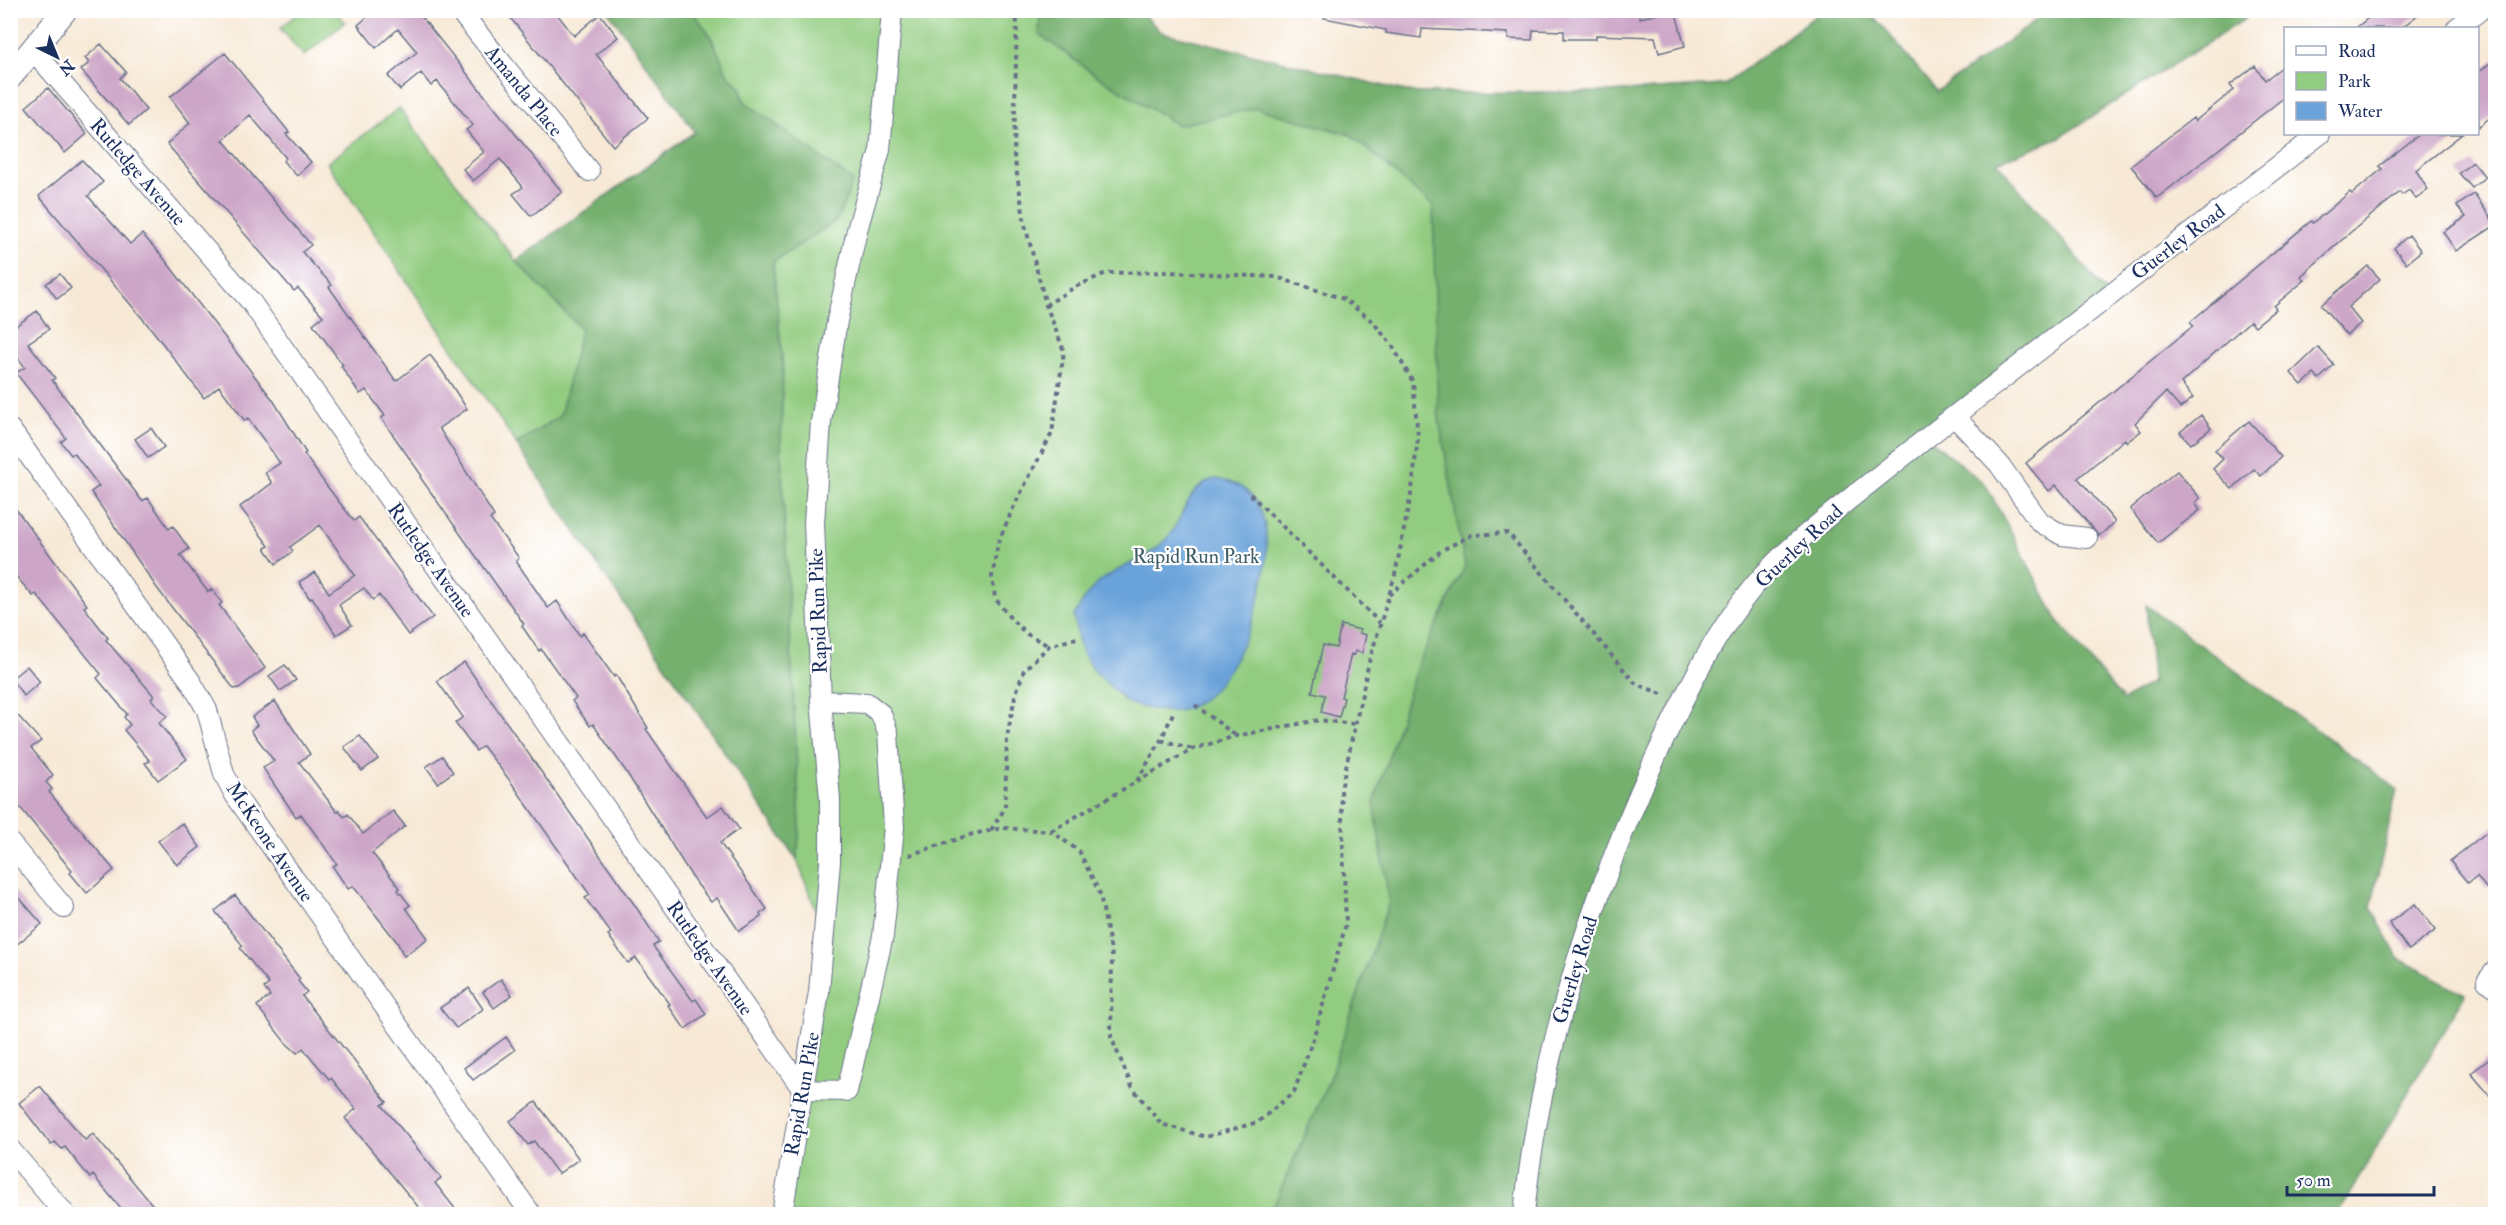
<svg xmlns="http://www.w3.org/2000/svg" width="2506" height="1225" viewBox="0 0 2506 1225" font-family="'IM FELL Double Pica',serif">
<style>
.green{fill:#92cc80;stroke:#567e6f;stroke-width:1.5}
.forest{fill:#75b06e;stroke:#487066;stroke-width:1.5}
.water{fill:#6ba3da;stroke:#43699c;stroke-width:1.5}
.building{fill:#cca5c7}
.lines{fill:none;stroke-linecap:round;stroke-linejoin:round}
.minor-casing{stroke:#687088;stroke-width:22}
.major-casing{stroke:#687088;stroke-width:26}
.path{stroke:#687088;stroke-width:4;stroke-dasharray:4.5 4.5;stroke-linecap:butt}
.minor{stroke:#fff;stroke-width:20}
.major{stroke:#fff;stroke-width:24}
.labels{text-anchor:middle;dominant-baseline:central;stroke-width:4.5;stroke-linejoin:round;paint-order:stroke}
.street-label{font-size:20px;fill:#1b2f5e;stroke:#fff}
.park-label{font-size:20px;fill:#3f5e68;stroke:#fff}
</style>
<rect width="100%" height="100%" fill="#fff"/>
<filter id="ink" filterUnits="userSpaceOnUse"><feTurbulence type="fractalNoise" baseFrequency=".0167" numOctaves="2"/><feDisplacementMap in="SourceGraphic" scale="12" xChannelSelector="R" yChannelSelector="G"/><feConvolveMatrix kernelMatrix="1 2 1 2 8 2 1 2 1" color-interpolation-filters="sRGB"/></filter>
<filter id="wash" filterUnits="userSpaceOnUse"><feTurbulence type="fractalNoise" baseFrequency=".008" numOctaves="4" result="noise"/><feDisplacementMap in="SourceGraphic" scale="24" xChannelSelector="R" yChannelSelector="G"/><feGaussianBlur stdDeviation="1.35" result="paint"/><feColorMatrix in="noise" values="0 0 0 0 0 0 0 0 0 0 0 0 0 0 0 0 0 1.4 0 .05"/><feComposite in="paint" operator="in"/></filter>
<g filter="url(#wash)">
<rect width="100%" height="100%" fill="#f7e9d6"/>
<!-- green -->
<path class="green" d="M301,11H335L345,22L304,56L280,28Z
M679,11H1072L1413,93L1610,92L1724,85L1822,11H1869L2109,296L1927,437L1524,1214H782L826,937L797,860L327,163L399,108L516,261L730,106Z"/>
<!-- forest -->
<path class="forest" d="M608,11H692L710,35L728,75L741,87L744,101L853,181L837,220L773,262L783,367L781,451L800,827L797,860L516,444L560,416L581,329L516,261L695,132Z
M1040,11H1140L1161,32L1413,93L1610,92L1724,85L1822,11H1869L1937,91L2029,26L2045,11H2248L2245,19L2060,137L1997,162L2109,296L1927,437L1986,485L2057,619L2123,701L2152,682L2146,605L2397,789L2371,907L2398,958L2465,994L2338,1214H1270L1330,1077L1389,902L1374,803L1417,666L1465,566L1438,414L1433,206L1351,135L1256,108L1178,125L1097,76L1039,34Z"/>
<!-- water -->
<path class="water" d="M1215,479C1235,482 1249,488 1259,507C1284,556 1243,677 1196,704C1181,713 1168,712 1152,709C1134,705 1130,707 1117,693C1087,663 1080,659 1074,616C1081,604 1090,588 1102,580C1123,565 1146,560 1165,541C1185,520 1184,488 1215,479Z"/>
<g id="blocks">
<!-- building -->
<path class="building" d="M375,10H416L562,192L531,216L513,194L523,187L500,159L473,181L463,169L484,152L466,130L473,125L437,81L431,86L421,73L400,90L388,76L417,52L398,29L376,48L358,25Z
M504,10H554L574,36L600,14L618,37L596,54L648,118L613,146Z
M1324,10H1640V18L1675,10L1685,46L1659,53L1655,37L1596,35V39H1564V31L1533,30L1532,40L1508,39V33L1422,29L1421,38L1386,33V30L1324,18Z
M2378,10H2424L2401,28H2356Z
M101,44L126,72L120,78L146,110L129,125L81,70L89,63L85,58Z
M225,53L289,132L286,134L311,162L297,176L283,161L286,158L250,115L223,140L311,245L302,252L332,285L329,287L396,381L430,355L441,369L467,409L439,428L494,516L490,519L519,558L516,561L548,608L557,601L580,636L583,633L614,677L616,675L648,728L646,729L707,817L723,806L739,829L720,843L767,909L760,914L761,917L739,931L717,898L711,902L694,880L625,770L593,724L590,726L572,701L576,698L541,649L539,651L522,626L524,624L420,477L422,476L381,418L385,416L366,390L360,394L341,366L343,365L313,324L323,316L298,288L294,291L167,144L190,123L170,97Z
M2496,58V113L2478,127V73Z
M2286,64V96L2157,198L2131,166L2193,118L2195,121L2234,90L2230,85L2255,66L2265,80Z
M48,88L87,134L65,153L26,107Z
M2420,134H2462L2416,170L2428,190L2416,199L2409,190L2402,195L2400,192L2352,231L2301,276L2305,280L2274,306L2276,309L2255,326L2250,321L2181,383L2193,398L2180,408L2166,392L2135,423L2141,431L2127,442L2125,439L2078,478L2115,522L2099,536L2056,485L2049,491L2026,463L2193,326L2190,322L2311,221L2313,223L2350,192L2352,194L2382,169L2379,166Z
M82,160L103,182L88,196L130,244L142,234L162,256L273,400L306,453L304,454L326,485L354,521L359,517L433,617L408,635L379,595L373,600L364,588L339,605L352,625L336,635L312,597L310,599L299,582L315,572L329,593L355,575L320,525L290,547L293,551L276,564L265,548L269,546L240,507L272,483L265,473L280,463L248,418L245,421L219,386L204,398L153,331L39,196Z
M2473,162L2485,177L2472,188L2459,173Z
M2474,194L2496,225L2456,251L2443,232L2466,217L2457,206Z
M2409,235L2421,251L2406,263L2394,248Z
M2368,266L2380,279L2348,307L2361,323L2347,335L2321,305Z
M60,274L71,288L57,299L46,284Z
M37,311L49,329L28,343L55,378L52,380L142,501L148,498L169,529L173,526L189,549L180,555L208,592L212,589L222,603L219,605L265,668L239,688L234,689L157,588L91,492L99,486L74,453L71,455L61,442L66,438L16,373L25,367L10,347V330Z
M2318,347L2334,365L2319,379L2314,374L2302,385L2291,373Z
M2201,415L2211,428L2191,444L2180,432Z
M2249,421L2281,457L2261,476L2254,469L2232,489L2213,469L2223,459L2215,450Z
M151,428L164,447L148,458L135,439Z
M2177,471L2200,498L2195,503L2200,510L2158,543L2130,509Z
M10,501L87,605L84,607L108,638L106,640L154,696L151,699L167,716L159,723L187,759L158,780L145,763L150,761L124,730L130,725L124,717L127,714L97,678L101,674L36,594L33,596L10,569Z
M1341,625L1360,630L1359,633L1366,635L1362,653L1355,651L1354,655L1351,654L1341,697L1344,698L1339,717L1321,712L1325,695L1312,692L1323,645L1336,648Z
M464,662L634,904L659,942L653,946L693,1001L696,999L706,1014L685,1029L668,1005L670,1004L636,958L628,963L608,935L611,933L585,898L590,895L511,782L483,746L476,751L455,723L463,717L437,681Z
M285,665L296,680L280,691L269,676Z
M27,666L40,682L24,696L11,679Z
M275,701L310,754L299,762L337,812L339,810L344,817L348,814L363,834L393,811L405,826L372,853L400,888L398,890L410,905L406,908L428,938L404,956L397,942L353,886L348,889L333,867L337,864L301,814L296,817L263,768L274,761L251,730L257,725L252,717Z
M10,707L41,741L31,748L53,775L46,782L52,789L49,792L114,870L87,893L70,873L72,871L10,795Z
M360,736L378,759L362,771L344,747Z
M442,756L453,772L438,783L426,767Z
M182,823L200,847L177,865L158,841Z
M2496,825V881L2486,888L2477,876L2468,883L2450,861Z
M10,887L42,924L10,950Z
M235,895L300,979L298,981L307,992L302,996L387,1102L382,1105L441,1178L435,1183L460,1215H425L345,1118L356,1109L331,1078L329,1079L303,1048L297,1053L285,1042L257,1006L270,996L264,988L269,984L240,948L243,946L215,911Z
M2415,904L2436,930L2409,950L2389,923Z
M501,979L512,995L494,1008L483,992Z
M469,988L483,1009L456,1028L440,1008Z
M506,1037L515,1050L473,1080L464,1068Z
M2496,1054V1103L2471,1073Z
M40,1086L85,1140L93,1134L161,1215H126L93,1175L90,1178L65,1147L62,1149L55,1142L51,1145L19,1103Z
M536,1102L579,1159L558,1174L534,1141L528,1145L510,1121Z"/>
</g>
</g>
<g filter="url(#ink)">
<use href="#blocks" fill-opacity="0" stroke="#687088" stroke-width="1.5"/>
<g class="lines">
<defs>
<path id="minor" d="M459,10L589,171
M2457,28L2480,10
M33,50L251,302L803,1090L847,1091L883,936L894,827L888,733L881,714L867,703L821,701
M1954,416L1999,464L2040,522L2062,535L2087,538
M10,429L191,682L207,710L224,774L235,795L531,1214
M10,843L64,908
M2496,970L2487,981L2496,987
M10,1149L65,1214
M782,1214L819,992L830,862V799L821,701L814,523L821,422L837,321L857,230L880,150L892,10
M1524,1214C1540,1053 1591,897 1659,750C1686,693 1713,635 1754,586C1781,553 1815,527 1847,501C1884,472 1921,442 1958,413C2078,320 2199,226 2320,134"/>
<path id="major" d="M10,77L65,10"/>
</defs>
<!-- minor casing -->
<use href="#minor" class="minor-casing"/>
<!-- major casing -->
<use href="#major" class="major-casing"/>
<!-- path -->
<path class="path" d="M1017,10L1014,155L1025,225L1046,305L1064,351L1052,433L1014,506L998,543L992,577L995,598L1011,619L1027,634L1049,646
M1250,494L1380,623
M1389,595L1442,550L1472,535L1508,533L1635,683L1664,695
M1195,705L1235,735
M1161,740L1193,749
M1137,781L1161,740L1173,713
M991,830L1005,808L1007,738L1015,696L1024,670L1049,646L1077,638
M1051,831L1193,749L1236,736L1319,720L1354,724
M909,855L973,834L1003,828L1051,831L1079,851L1100,894L1112,956L1111,1037L1132,1087L1161,1124L1206,1137L1258,1122L1294,1092L1314,1036L1346,924L1341,789L1369,662L1395,575L1412,489L1418,437L1413,382L1392,345L1372,321L1344,299L1276,277L1169,272L1106,273L1075,287L1046,305"/>
<!-- minor -->
<use href="#minor" class="minor"/>
<!-- major -->
<use href="#major" class="major"/>
</g>
</g>
<g class="labels">
<!-- street labels -->
<g class="street-label">
<text transform="translate(524 91) rotate(51)">Amanda Place</text>
<text transform="translate(138 172) rotate(49)">Rutledge Avenue</text>
<text transform="translate(2178 242) rotate(-37)">Guerley Road</text>
<text transform="translate(1799 546) rotate(-43)">Guerley Road</text>
<text transform="translate(431 560) rotate(55)">Rutledge Avenue</text>
<text transform="translate(818 611) rotate(-92)">Rapid Run Pike</text>
<text transform="translate(270 842) rotate(56)">McKeone Avenue</text>
<text transform="translate(710 958) rotate(55)">Rutledge Avenue</text>
<text transform="translate(1575 970) rotate(-73)">Guerley Road</text>
<text transform="translate(802 1094) rotate(-80)">Rapid Run Pike</text>
</g>
<!-- park labels -->
<g class="park-label">
<text x="1196" y="556">Rapid Run Park</text>
</g>
</g>
<!-- margin -->
<rect width="2506" height="1225" fill="none" stroke="#fff" stroke-width="36"/>
<!-- legend -->
<rect x="2284" y="27" width="195" height="108" fill="#ffffff" stroke="#a4acbf" stroke-width="1.5"/>
<rect x="2296" y="46" width="30" height="9" fill="#ffffff" stroke="#a4acbf" stroke-width="1.5"/>
<text x="2338" y="57" font-size="18" fill="#1b2f5e">Road</text>
<rect x="2296" y="72" width="30" height="18" fill="#92cc80" stroke="#a4acbf" stroke-width="1.5"/>
<text x="2338" y="87" font-size="18" fill="#1b2f5e">Park</text>
<rect x="2296" y="102" width="30" height="18" fill="#6ba3da" stroke="#a4acbf" stroke-width="1.5"/>
<text x="2338" y="117" font-size="18" fill="#1b2f5e">Water</text>
<!-- north arrow -->
<g transform="translate(57 57) rotate(137)" stroke="#ffffff" stroke-width="4.5" paint-order="stroke">
<path d="M0-4.5L10 22L0 15L-10 22Z" fill="#1b2f5e"/>
<text y="-9" font-size="16" font-weight="bold" text-anchor="middle" fill="#1b2f5e">N</text>
</g>
<!-- scale -->
<path d="M2287 1186v9h147v-9" fill="none" stroke="#1b2f5e" stroke-width="3"/>
<text x="2296" y="1186" font-size="18" fill="#1b2f5e" stroke="#ffffff" stroke-width="4.5" paint-order="stroke">50 m</text>
</svg>
